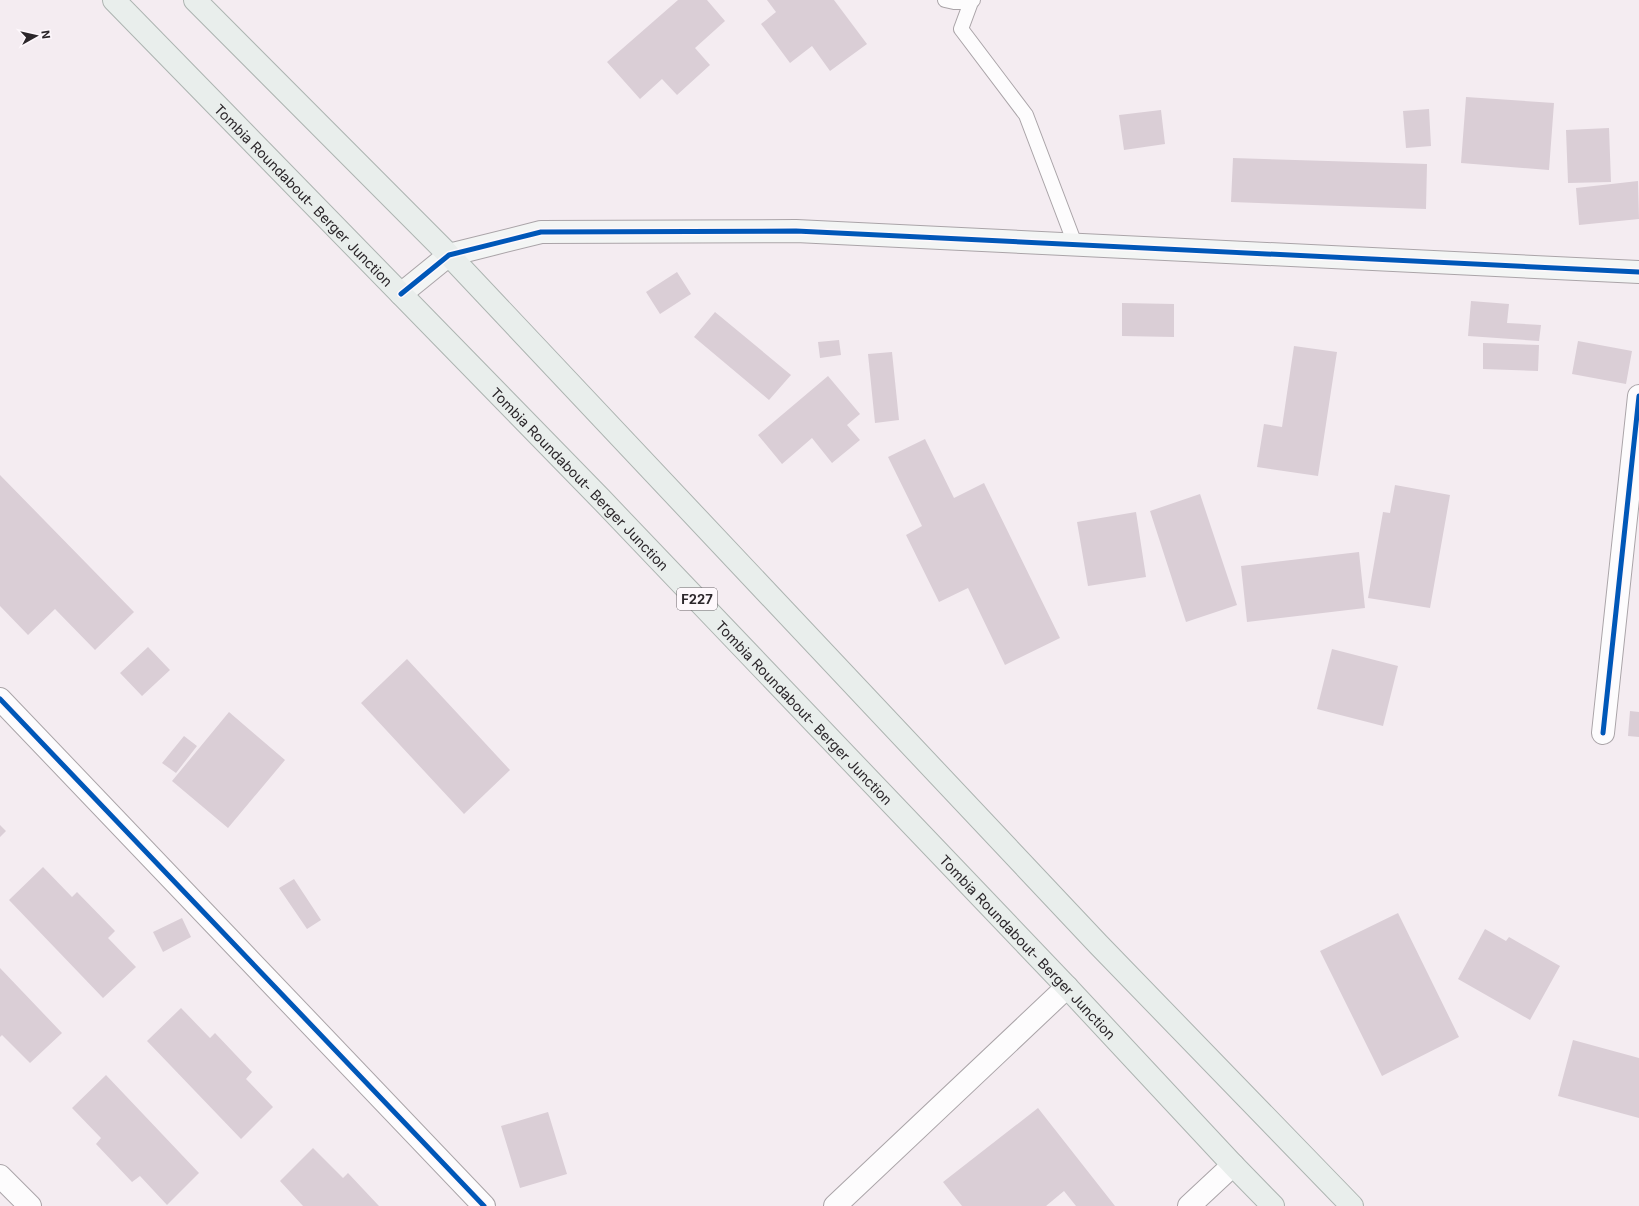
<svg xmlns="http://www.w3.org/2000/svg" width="1639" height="1206" viewBox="0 0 1639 1206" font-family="Inter,sans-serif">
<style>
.building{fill:#daced6}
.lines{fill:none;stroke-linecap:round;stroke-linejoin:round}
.lane-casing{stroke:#aaa4a8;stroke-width:16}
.street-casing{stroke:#aaa4a8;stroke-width:24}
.secondary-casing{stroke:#aaa4a8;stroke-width:24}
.primary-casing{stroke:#adb4b1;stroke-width:24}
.lane{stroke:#fdfcfd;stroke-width:14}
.street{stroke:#fdfcfd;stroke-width:22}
.secondary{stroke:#f3f5f4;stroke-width:22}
.primary{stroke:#e9eeec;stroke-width:22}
.cycleway-casing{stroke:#fef8fc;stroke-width:8}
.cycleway{stroke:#0057b8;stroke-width:5}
.labels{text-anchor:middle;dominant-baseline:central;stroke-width:3;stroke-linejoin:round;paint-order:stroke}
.shield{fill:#fef8fc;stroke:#6a6569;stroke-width:1}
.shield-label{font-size:13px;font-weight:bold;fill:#2b262a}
.street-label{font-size:14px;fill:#2b262a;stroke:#fef8fc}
</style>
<rect width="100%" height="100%" fill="#f4ecf1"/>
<!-- building -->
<path class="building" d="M678,0H707L725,21L695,48L710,65L677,95L662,79L640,99L607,62Z
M767,0H834L867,44L830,71L812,46L790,63L761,24L776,12Z
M1466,97L1554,103L1549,170L1461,163Z
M1429,109L1431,146L1406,148L1403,111Z
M1161,110L1165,144L1124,150L1119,115Z
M1609,128L1611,182L1568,183L1566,130Z
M1233,158L1427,164L1426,209L1231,202Z
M1638,181L1639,219L1579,225L1576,188Z
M677,272L691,294L660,314L646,292Z
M1471,301L1509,304L1507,323L1541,325L1539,341L1468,336Z
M1122,303L1174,304V337L1122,336Z
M715,312L791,375L769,400L694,337Z
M839,340L841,355L820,358L818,342Z
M1578,341L1632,351L1626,384L1572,374Z
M1483,343L1539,345L1538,371L1483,369Z
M1294,346L1337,352L1318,476L1257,467L1264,424L1282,427Z
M892,352L899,420L875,423L868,354Z
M828,376L860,414L847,425L860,440L832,463L812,438L782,464L758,435Z
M925,439L954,498L984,483L1060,638L1005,665L968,588L939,602L906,535L922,526L888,457Z
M0,475L134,612L95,650L55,609L28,635L0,606Z
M1395,485L1450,495L1430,608L1368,598L1383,512L1390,513Z
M1200,494L1237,605L1186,622L1150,511Z
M1136,512L1146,577L1088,586L1077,522Z
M1359,552L1365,608L1247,622L1241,566Z
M148,647L170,670L142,696L120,673Z
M1332,649L1398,666L1383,726L1317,709Z
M407,659L510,770L464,814L361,703Z
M1630,711L1639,712V737L1628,736Z
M229,712L285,760L228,828L172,781Z
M184,736L197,746L176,773L162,763Z
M0,825L6,831L0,837Z
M43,867L72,897L77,892L115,931L108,938L136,967L103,998L9,900Z
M294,879L321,920L307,929L279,888Z
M1398,913L1459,1037L1382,1076L1320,951Z
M182,918L191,937L163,952L153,932Z
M1485,929L1506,941L1509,937L1560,966L1530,1020L1458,979Z
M0,968L62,1033L30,1063L2,1035L0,1037Z
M181,1008L210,1038L215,1033L252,1072L246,1079L273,1107L241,1139L147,1041Z
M1573,1040L1639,1058V1118L1558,1096Z
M106,1075L199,1173L167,1205L140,1176L132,1182L96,1144L101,1138L72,1108Z
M1038,1108L1115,1206H1076L1064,1191L1046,1206H962L943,1182Z
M548,1112L567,1174L520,1188L501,1126Z
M313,1148L343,1178L348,1173L379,1206H303L280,1181Z"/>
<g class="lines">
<defs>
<path id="lane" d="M945,0L954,2H971L973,0
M971,2L961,29L1026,115L1075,244"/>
<path id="street" d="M0,699L484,1206
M1603,733L1639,396
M0,1176L30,1206
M835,1206L1067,987
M1189,1206L1233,1165"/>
<path id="secondary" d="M401,294L449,255L541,232L796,231L1639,272"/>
<g id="primary">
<path id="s1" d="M114,0L600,498L1067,987L1233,1165L1273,1206"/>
<path d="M195,0L449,255L1098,944L1352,1206"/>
</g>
</defs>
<!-- lane casing -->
<use href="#lane" class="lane-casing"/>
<!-- street casing -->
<use href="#street" class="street-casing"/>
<!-- secondary casing -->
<use href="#secondary" class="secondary-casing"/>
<!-- primary casing -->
<use href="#primary" class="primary-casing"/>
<!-- lane -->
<use href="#lane" class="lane"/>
<!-- street -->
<use href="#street" class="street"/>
<!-- secondary -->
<use href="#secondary" class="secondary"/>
<!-- primary -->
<use href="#primary" class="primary"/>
<defs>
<path id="cycleway" d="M401,294L449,255L541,232L796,231L1639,272
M0,699L484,1206
M1603,733L1639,396"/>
</defs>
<!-- cycleway casing -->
<use href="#cycleway" class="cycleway-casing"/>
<!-- cycleway -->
<use href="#cycleway" class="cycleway"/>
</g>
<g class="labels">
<!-- shield labels -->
<rect class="shield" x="677" y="588" width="40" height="22" rx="3"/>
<g class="shield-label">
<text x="697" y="599">F227</text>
</g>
<!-- street labels -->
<g class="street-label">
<text stroke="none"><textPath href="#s1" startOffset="272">Tombia Roundabout- Berger Junction</textPath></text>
<text stroke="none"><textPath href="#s1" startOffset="668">Tombia Roundabout- Berger Junction</textPath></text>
<text stroke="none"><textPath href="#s1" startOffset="992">Tombia Roundabout- Berger Junction</textPath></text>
<text stroke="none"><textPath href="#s1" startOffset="1316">Tombia Roundabout- Berger Junction</textPath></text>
</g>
</g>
<!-- north arrow -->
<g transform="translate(36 36) rotate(82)" stroke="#fef8fc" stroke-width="3" paint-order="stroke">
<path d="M0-3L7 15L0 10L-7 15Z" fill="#2b262a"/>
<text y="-6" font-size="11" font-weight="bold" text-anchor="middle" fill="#2b262a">N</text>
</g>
</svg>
